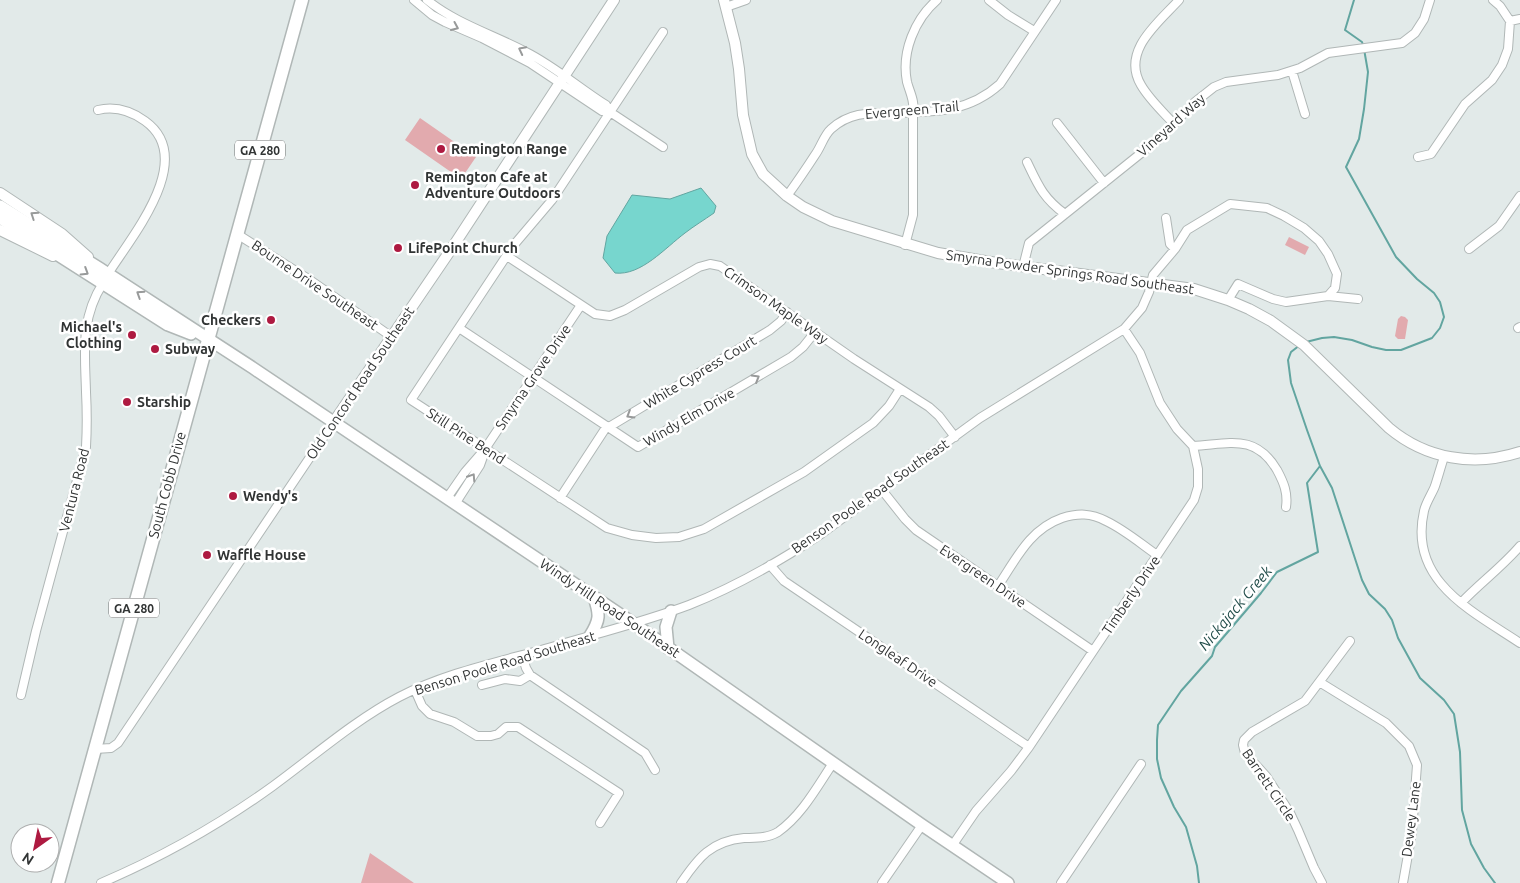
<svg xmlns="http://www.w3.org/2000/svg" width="1520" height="883" viewBox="0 0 1520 883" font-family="Ubuntu,sans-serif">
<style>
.green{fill:#e2aaae}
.water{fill:#77d6ce;stroke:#62a5a0}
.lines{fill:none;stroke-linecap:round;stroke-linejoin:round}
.stream{stroke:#62a5a0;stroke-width:2}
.minor-casing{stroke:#b0b7b6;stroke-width:10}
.tertiary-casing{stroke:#b0b7b6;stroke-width:12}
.secondary-casing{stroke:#b0b7b6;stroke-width:14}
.primary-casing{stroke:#b0b7b6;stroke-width:15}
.minor{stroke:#fff;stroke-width:8}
.tertiary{stroke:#fff;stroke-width:10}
.secondary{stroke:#fff;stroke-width:11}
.primary{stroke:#fff;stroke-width:12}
.oneway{stroke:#989a9a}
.poi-dot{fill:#ae1a41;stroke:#fff;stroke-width:2}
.labels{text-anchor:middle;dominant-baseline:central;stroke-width:5;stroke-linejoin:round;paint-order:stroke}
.shield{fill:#fff;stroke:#6f7171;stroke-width:1}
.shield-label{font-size:12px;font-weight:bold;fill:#313434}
.street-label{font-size:14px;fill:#313434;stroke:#fff}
.poi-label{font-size:14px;font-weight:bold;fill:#313434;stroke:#fff;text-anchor:start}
.water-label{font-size:15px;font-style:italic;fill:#234e4b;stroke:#fff}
</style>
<rect width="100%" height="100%" fill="#e2eae9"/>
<!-- green -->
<path class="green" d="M420,118L476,157L461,179L405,140Z
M1289,237L1309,247L1305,255L1285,245Z
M1401,316L1405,317L1408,320L1405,339H1398L1395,336L1398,319Z
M370,853L414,883H361Z"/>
<!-- water -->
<path class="water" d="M701,188L716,206L714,213C704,220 694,226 685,233C665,248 641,276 615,273L603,258L607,236L632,195L670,199Z"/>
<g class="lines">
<!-- stream -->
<path class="stream" d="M1354,0L1345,30L1362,42L1363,45
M1306,342L1322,338L1334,337L1352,340L1372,347L1386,350H1401L1432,338L1440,328L1444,317L1440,302L1434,293L1417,279L1396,257L1346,167L1359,139L1364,109L1368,72L1364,49
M1300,345L1291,352L1288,360L1291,383L1307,430L1320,466L1332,488L1362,580L1369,594L1385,609L1392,620L1398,638L1420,678L1444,700L1454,714L1460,752L1462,810L1471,844L1484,868L1495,883
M1199,883L1197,866L1186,827L1174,807L1161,778L1157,759V740L1158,725L1181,691L1212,656L1215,647L1261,593L1277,572L1318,552L1307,483L1320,466"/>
<defs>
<path id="minor" d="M414,0L432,15L445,22L482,38L530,63L602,111L610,112
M427,0C455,23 494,35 526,52C554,66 579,88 606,105L610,112L663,147
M989,0L1008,15L1034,31
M726,7L746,0
M1510,21L1520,19
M663,32L552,200L513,246L411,400L607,528L632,535L656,538L679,537L704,529L804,472L873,423L889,406L900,389
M1292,71L1305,114
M98,110C115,106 131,111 145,121C198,159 131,237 108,274
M1057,123L1104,183
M1174,124C1163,112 1149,99 1141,85C1121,51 1158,23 1179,0
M1418,157L1431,154L1465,104L1492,80L1502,65L1508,49L1510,21L1500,6L1493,0
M1027,162C1038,185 1043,198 1065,214
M787,196C797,182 806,169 815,155C821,147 824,135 831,129C850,112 869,113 892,113C933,112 968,113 1000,84L1056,0
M1166,218L1170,244L1175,249
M237,234L310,280L392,337
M905,245L913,215V112C915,101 910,93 907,82C901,52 915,19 937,0
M1469,249L1499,226L1520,196
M507,256L595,314L610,316L625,310L699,267L710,264L720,266L854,359L929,407L939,416L955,437
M1023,267L1029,243L1160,138L1195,102L1214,87L1226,82L1278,75L1300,68L1328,53L1402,43L1415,33L1424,19L1430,0
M1328,296L1358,299
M459,328L638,447L791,357L803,347L815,332
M1518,328L1520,327
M609,427L770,330L781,321L787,312
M1193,446C1229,444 1255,433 1277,470C1284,483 1288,493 1286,507
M1444,457C1441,466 1438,477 1435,486C1432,494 1426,502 1424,511C1408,581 1472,611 1520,643
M882,490L905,519L916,530L1093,651
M447,498L465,472L485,449L581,305
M560,498L607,426
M455,504L480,465L485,451
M770,565L784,581L1029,747
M998,586C1016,559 1030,529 1062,518C1078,513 1091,513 1106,521C1125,530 1141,544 1157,555
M1461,603C1480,583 1502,567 1520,546
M522,655L526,668L530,675L645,753L655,770
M1321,683L1386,723L1409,746L1417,765L1412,832L1403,883
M482,685L505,679L520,681L530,675
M415,690L422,706L430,714L454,722L477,736H491L498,734L506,727H518L619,793L600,823
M21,695L36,631L86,447C87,429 87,411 86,392C85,352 80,319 103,283
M95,749L111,748L118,743L333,423
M952,846L976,811L1011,771L1029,747L1194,500L1198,487V469L1193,446L1177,429L1160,403L1140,353L1124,329
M101,883C162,857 219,825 273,786C314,756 355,720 399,697C443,674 494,663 541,650C591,635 641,623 689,605C735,587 780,561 821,534L980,418L1124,329L1142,308L1149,292L1153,275L1175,249L1187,230L1230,204L1267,208L1284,216L1304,228L1319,241L1328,254L1337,274L1335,288L1328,296L1286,302L1273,299L1238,284L1228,300
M681,883C698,858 711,841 744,838C755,838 768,838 778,832C802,815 817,787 833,763
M882,883L922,825
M1061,883L1141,764
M1322,883L1314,868L1298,830L1290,813L1266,776L1245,753L1243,745L1244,740L1252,732L1305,701L1350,641"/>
<path id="tertiary" d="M724,0L735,43L739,69L743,115L752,154L763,174L787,196L803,207L832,221L938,253L997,263L1194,289L1228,300L1249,309L1271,321L1304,345L1389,428C1426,459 1474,467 1520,452
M0,193L62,234L88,257
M0,230L53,256
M333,423L450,251L614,0"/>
<path id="secondary" d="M0,206L99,268L253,368L633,623L922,825L1008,883
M0,218L168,325L191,334
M590,636C600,620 600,615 594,597
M668,648L666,627L671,611"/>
<path id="primary" d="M58,883L302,0"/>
</defs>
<!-- minor casing -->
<use href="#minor" class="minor-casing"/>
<!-- tertiary casing -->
<use href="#tertiary" class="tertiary-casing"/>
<!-- secondary casing -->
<use href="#secondary" class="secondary-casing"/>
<!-- primary casing -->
<use href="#primary" class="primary-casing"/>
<!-- minor -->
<use href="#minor" class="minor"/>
<!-- tertiary -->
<use href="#tertiary" class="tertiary"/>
<!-- secondary -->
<use href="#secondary" class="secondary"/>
<!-- primary -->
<use href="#primary" class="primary"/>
</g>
<!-- one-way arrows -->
<defs><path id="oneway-chevron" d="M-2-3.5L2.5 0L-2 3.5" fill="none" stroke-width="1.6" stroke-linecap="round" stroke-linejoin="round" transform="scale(1.25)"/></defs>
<g class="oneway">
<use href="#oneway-chevron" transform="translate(455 27) rotate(24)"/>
<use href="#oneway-chevron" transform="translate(522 50) rotate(-153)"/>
<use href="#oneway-chevron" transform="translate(34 215) rotate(-146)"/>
<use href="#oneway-chevron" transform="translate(85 272) rotate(32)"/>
<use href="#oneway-chevron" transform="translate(140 294) rotate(-147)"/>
<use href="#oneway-chevron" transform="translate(756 378) rotate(-31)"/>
<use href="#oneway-chevron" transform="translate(630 415) rotate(149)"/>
<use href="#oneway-chevron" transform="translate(472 477) rotate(-57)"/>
</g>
<!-- markers -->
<g class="poi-dot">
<circle cx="441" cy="149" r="5"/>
<circle cx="415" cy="185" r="5"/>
<circle cx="398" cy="248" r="5"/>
<circle cx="271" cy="320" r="5"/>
<circle cx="132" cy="335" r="5"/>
<circle cx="155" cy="349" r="5"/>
<circle cx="127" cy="402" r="5"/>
<circle cx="233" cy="496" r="5"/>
<circle cx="207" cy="555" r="5"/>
</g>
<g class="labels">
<!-- shield labels -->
<g class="shield">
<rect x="235" y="140.5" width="50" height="19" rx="4"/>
<rect x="109" y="598.5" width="50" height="19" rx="4"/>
</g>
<g class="shield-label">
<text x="260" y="150">GA 280</text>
<text x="134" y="608">GA 280</text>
</g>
<!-- street labels -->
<g class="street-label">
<text transform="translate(912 110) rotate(-5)">Evergreen Trail</text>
<text transform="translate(1171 125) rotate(-42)">Vineyard Way</text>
<text transform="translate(1070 272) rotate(8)">Smyrna Powder Springs Road Southeast</text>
<text transform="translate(315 285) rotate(34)">Bourne Drive Southeast</text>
<text transform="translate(776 305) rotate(35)">Crimson Maple Way</text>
<text transform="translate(700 372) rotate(-31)">White Cypress Court</text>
<text transform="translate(533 377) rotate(-56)">Smyrna Grove Drive</text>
<text transform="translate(360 383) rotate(-56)">Old Concord Road Southeast</text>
<text transform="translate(689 417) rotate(-30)">Windy Elm Drive</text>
<text transform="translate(466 436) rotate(33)">Still Pine Bend</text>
<text transform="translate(167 485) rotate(-75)">South Cobb Drive</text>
<text transform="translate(74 490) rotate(-76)">Ventura Road</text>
<text transform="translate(870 496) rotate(-35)">Benson Poole Road Southeast</text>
<text transform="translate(983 576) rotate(34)">Evergreen Drive</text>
<text transform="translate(1131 595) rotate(-56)">Timberly Drive</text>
<text transform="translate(610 608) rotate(34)">Windy Hill Road Southeast</text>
<text transform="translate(898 658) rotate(34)">Longleaf Drive</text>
<text transform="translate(505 663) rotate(-17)">Benson Poole Road Southeast</text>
<text transform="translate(1269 785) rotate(56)">Barrett Circle</text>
<text transform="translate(1411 819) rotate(-83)">Dewey Lane</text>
</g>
<!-- poi labels -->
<g class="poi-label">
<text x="451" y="149">Remington Range</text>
<text x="425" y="177">Remington Cafe at<tspan x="425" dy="16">Adventure Outdoors</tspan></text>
<text x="408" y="248">LifePoint Church</text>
<text x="261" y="320" text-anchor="end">Checkers</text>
<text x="122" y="327" text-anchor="end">Michael's<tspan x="122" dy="16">Clothing</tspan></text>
<text x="165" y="349">Subway</text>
<text x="137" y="402">Starship</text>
<text x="243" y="496">Wendy's</text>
<text x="217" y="555">Waffle House</text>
</g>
<!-- water labels -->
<g class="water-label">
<text transform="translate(1235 608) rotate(-50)">Nickajack Creek</text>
</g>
</g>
<!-- north arrow -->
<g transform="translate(35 848) rotate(213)"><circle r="24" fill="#ffffff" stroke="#adaeae"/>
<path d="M0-4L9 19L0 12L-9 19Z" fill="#ae1a41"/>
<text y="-8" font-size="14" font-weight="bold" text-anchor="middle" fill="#313434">N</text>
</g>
</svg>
